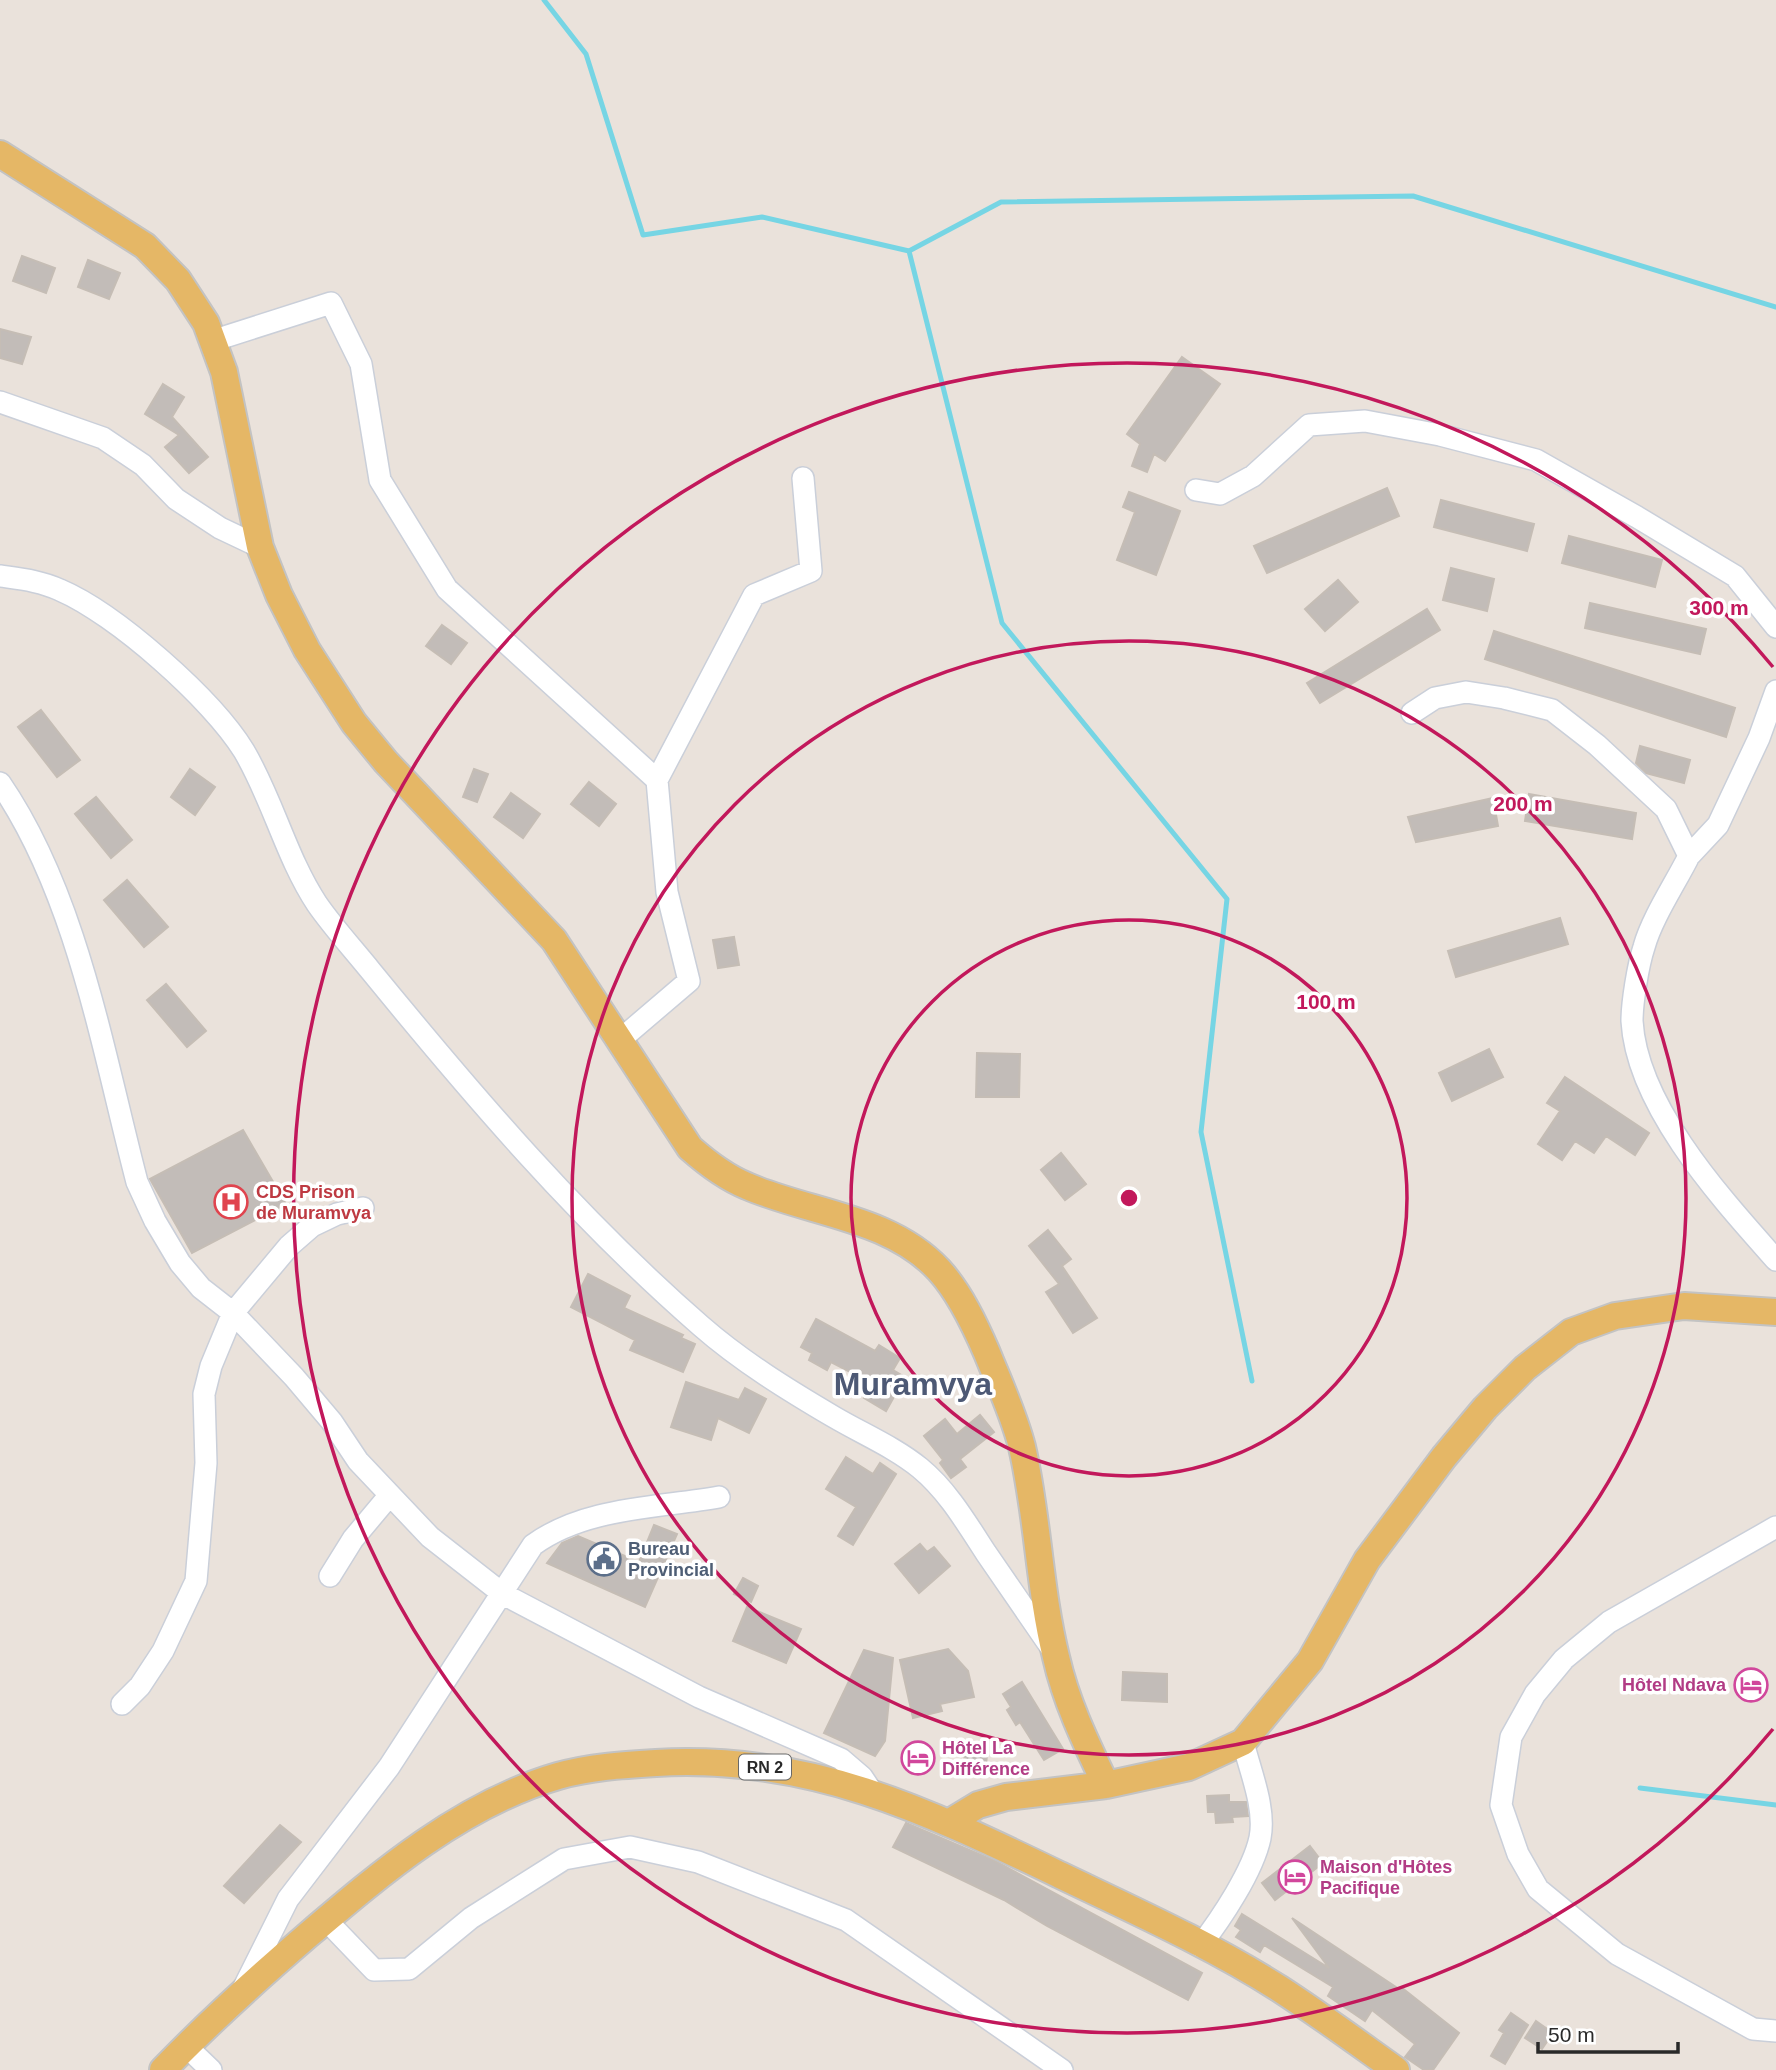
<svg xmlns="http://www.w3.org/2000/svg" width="1776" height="2070" viewBox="0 0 1776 2070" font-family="Arial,sans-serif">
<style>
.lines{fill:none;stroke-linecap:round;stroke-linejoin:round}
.stream{stroke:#76d5e4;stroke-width:5}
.building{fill:#c2bcb8;stroke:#c5bdb5;stroke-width:2}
.minor-casing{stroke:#cacfd9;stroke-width:24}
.major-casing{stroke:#c3c3c3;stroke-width:30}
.minor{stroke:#fff;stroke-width:21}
.major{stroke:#e5b766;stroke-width:26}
.ring{fill:none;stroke:#c2185b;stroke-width:3.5}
.labels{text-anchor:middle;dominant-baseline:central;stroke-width:7;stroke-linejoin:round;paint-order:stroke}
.shield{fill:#fff;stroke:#696969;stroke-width:2}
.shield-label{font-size:16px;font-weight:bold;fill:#292929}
.health-label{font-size:18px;font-weight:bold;fill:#be3a42;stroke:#fff;text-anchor:start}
.service-label{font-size:18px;font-weight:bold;fill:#4e5e75;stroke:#fff;text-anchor:start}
.hotel-label{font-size:18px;font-weight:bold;fill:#b23c85;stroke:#fff;text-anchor:start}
.town-label{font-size:32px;font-weight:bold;fill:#4d5975;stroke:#fff}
.centre{fill:#c2185b;stroke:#fff;stroke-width:3.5}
.ring-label{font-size:21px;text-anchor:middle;font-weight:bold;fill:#c2185b;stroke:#fff;stroke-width:7;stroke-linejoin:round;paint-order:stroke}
</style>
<rect width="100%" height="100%" fill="#eae2db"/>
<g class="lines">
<!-- stream -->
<path class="stream" d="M544,0L586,54L643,235L762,217L909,251L1001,202L1413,196L1776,307
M909,251L1002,623L1227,899L1201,1132L1252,1381
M1640,1788L1776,1805"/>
</g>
<!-- building -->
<path class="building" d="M22,256L55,268L46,293L13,281Z
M88,260L120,273L109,299L78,287Z
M0,329L31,337L22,364L0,358Z
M1182,357L1220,384L1165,461L1154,454L1147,472L1132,466L1140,444L1127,434Z
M163,384L184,397L172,417L208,457L189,473L165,447L179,435L145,414Z
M1387,488L1399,516L1267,573L1254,546Z
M1129,492L1180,511L1156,575L1117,560L1135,512L1123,507Z
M1441,500L1534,524L1527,551L1434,527Z
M1569,536L1662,560L1655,587L1562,563Z
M1451,568L1494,579L1487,611L1443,600Z
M1338,580L1358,602L1325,631L1305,609Z
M1590,603L1706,629L1700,654L1585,628Z
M1427,609L1440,630L1320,703L1307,683Z
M442,625L467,643L451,664L426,646Z
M1494,631L1735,708L1726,737L1485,659Z
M41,710L80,760L57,777L18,727Z
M1640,746L1690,760L1684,783L1646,773L1636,763Z
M190,769L215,787L195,815L171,797Z
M474,769L488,774L477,802L463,797Z
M589,782L616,804L599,826L571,804Z
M511,793L540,814L523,838L494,817Z
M1529,794L1636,813L1632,839L1525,821Z
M96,797L132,840L111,858L75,814Z
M1493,798L1498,826L1416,842L1408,817Z
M127,880L168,927L144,947L104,900Z
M1560,918L1568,944L1456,977L1448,951Z
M734,937L739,965L718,968L713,940Z
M166,984L206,1031L187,1047L147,1000Z
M1489,1049L1503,1077L1452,1101L1439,1073Z
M977,1053L1020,1054L1019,1097H976Z
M1565,1077L1649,1133L1635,1155L1606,1136L1594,1153L1575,1141L1562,1160L1538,1144L1560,1111L1547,1103Z
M243,1130L286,1204L192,1253L150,1179Z
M1061,1153L1086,1184L1065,1200L1041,1170Z
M1048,1230L1071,1259L1062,1266L1097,1318L1073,1333L1046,1292L1059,1284L1029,1246Z
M588,1274L630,1296L624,1308L683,1335L681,1338L695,1344L683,1372L630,1350L635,1340L571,1307Z
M816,1319L875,1351L879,1345L900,1358L893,1370L905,1377L886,1411L864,1398L869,1391L856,1384L860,1377L831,1362L827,1370L809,1360L812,1353L801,1347Z
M686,1382L739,1400L745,1388L766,1399L749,1433L718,1418L711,1440L671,1427Z
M980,1415L994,1432L960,1459L966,1467L951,1478L940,1463L943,1460L924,1436L945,1419L957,1434Z
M846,1457L873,1474L880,1463L896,1474L853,1545L838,1536L856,1507L826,1489Z
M654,1525L677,1534L645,1607L547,1563L562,1543L578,1536L639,1562Z
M920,1544L927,1552L934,1547L950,1566L919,1593L895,1564Z
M743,1578L758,1586L751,1602L734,1594Z
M747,1607L801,1629L786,1663L733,1641Z
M948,1649L968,1671L974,1697L940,1704L942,1711L913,1718L900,1660Z
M864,1650L893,1658L885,1741L875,1756L824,1733Z
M1123,1672L1167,1674V1702L1122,1700Z
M1022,1682L1063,1749L1044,1760L1020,1722L1016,1725L1007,1710L1011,1707L1003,1694Z
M966,1741L988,1744L986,1765L964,1763Z
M1229,1795V1802H1246L1248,1816L1232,1817L1233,1822L1216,1823L1215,1812H1208L1207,1796Z
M906,1823L995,1861L1202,1973L1188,2000L1047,1926L1004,1900L893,1847Z
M280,1825L301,1842L244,1903L224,1886Z
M1310,1846L1323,1863L1275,1900L1262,1883Z
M1242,1914L1329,1968L1292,1918L1399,1989L1401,1987L1459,2033L1433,2070H1424L1405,2057L1415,2044L1372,2010L1365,2021L1328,1996L1333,1987L1264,1945L1260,1952L1236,1937L1241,1930L1235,1926Z
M1511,2013L1528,2025L1505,2064L1491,2056L1504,2033L1499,2030Z
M1536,2021L1553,2033L1542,2049L1525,2038Z"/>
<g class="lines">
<defs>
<path id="minor" d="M212,341L331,303L361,364L380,480L447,589L657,780L667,892L689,981L621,1039
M0,402L103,438L143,465L176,499L220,528L260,547
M1196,490L1220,494L1253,476L1309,425L1365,421L1440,435L1536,460L1637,517L1735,576L1776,627
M0,576C21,579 41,581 60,590C116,614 212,699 244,751C273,800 286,857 317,904C333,927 353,949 370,970C473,1096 578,1219 701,1326C741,1361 788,1390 834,1417C863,1434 894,1447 920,1468C948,1491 967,1524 986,1553C1008,1585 1030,1617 1052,1649
M1412,713L1435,698L1466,692L1504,698L1552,710L1597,745L1666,809L1689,856C1675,884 1652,918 1644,947C1638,965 1632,1003 1632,1021C1637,1107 1722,1199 1776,1260
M657,780L754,595L811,571L803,478
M0,783C77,895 103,1052 137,1182L155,1221L180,1263L201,1288L233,1313L294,1377L332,1422L358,1461L430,1537L503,1594L699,1697L841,1759L862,1777L872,1792
M1689,856L1718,825L1759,738L1776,691
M1776,1527L1609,1622L1564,1659L1535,1694L1511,1737L1501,1805L1518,1854L1538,1889L1617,1954L1753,2029L1776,2031
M330,1576L353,1539L389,1496
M122,1704L140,1686L163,1651L196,1581L206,1463L204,1394L211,1366L233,1313L289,1246L312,1226L337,1214L363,1208
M326,1920L374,1970L409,1969L471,1918L564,1859L630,1847L698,1862L846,1920L1062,2070
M1200,1946C1221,1919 1253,1871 1260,1838C1266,1808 1250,1771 1243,1742
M244,1987L288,1899L389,1767L533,1545C585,1507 657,1508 719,1497
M186,2046L211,2070"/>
<path id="major" d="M0,154L145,246L178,280L206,323L224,372L260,547L279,595L307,650L354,723L386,762L554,940L690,1148C707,1163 725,1177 747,1186C809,1213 890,1217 939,1270C960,1293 975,1325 987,1353C999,1383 1014,1415 1022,1447C1038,1516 1039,1588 1056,1657C1066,1702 1086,1743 1106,1785
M950,1822L978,1805L1006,1797L1106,1785L1189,1767L1243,1742L1310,1661L1367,1560L1444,1457L1485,1408L1525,1368L1571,1332L1615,1316L1684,1306L1776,1312
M163,2070C209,2022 258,1978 308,1935C382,1872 462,1804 558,1776C590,1767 622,1765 656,1763C809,1754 925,1810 1060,1875C1133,1910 1211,1945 1280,1989C1320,2015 1358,2043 1396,2070"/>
</defs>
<!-- minor casing -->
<use href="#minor" class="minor-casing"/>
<!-- major casing -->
<use href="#major" class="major-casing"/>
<!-- minor -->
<use href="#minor" class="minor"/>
<!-- major -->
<use href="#major" class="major"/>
</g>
<!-- distance rings -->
<g class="ring">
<circle cx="1129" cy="1198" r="278"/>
<circle cx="1129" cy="1198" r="557"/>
<path d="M1773 1729A835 835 0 1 1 1773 667"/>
</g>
<!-- icons -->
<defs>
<symbol id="hospital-ring" viewBox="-11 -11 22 22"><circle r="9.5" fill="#fff" stroke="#e0444e" stroke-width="1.5"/><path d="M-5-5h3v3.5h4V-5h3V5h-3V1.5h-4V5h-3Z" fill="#e0444e"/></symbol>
<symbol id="civic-ring" viewBox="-11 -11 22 22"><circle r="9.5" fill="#fff" stroke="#5c6f8a" stroke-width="1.5"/><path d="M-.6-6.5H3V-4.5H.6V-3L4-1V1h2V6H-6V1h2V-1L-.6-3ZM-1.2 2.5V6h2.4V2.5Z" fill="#5c6f8a"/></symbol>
<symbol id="hotel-ring" viewBox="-11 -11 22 22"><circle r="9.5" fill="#fff" stroke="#d1479c" stroke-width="1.5"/><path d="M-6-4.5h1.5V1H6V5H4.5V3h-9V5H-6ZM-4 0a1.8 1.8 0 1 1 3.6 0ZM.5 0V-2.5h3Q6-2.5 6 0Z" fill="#d1479c"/></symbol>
</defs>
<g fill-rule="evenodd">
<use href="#hospital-ring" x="212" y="1183" width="38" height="38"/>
<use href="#civic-ring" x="585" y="1540" width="38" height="38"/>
<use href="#hotel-ring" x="1732" y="1666" width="38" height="38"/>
<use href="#hotel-ring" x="899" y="1739" width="38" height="38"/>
<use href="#hotel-ring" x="1276" y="1858" width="38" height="38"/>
</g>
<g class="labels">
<!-- shield labels -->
<rect class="shield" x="739" y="1754.5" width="52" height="25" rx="5"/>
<g class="shield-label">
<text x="765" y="1767">RN 2</text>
</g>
<!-- health labels -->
<g class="health-label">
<text x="256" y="1192">CDS Prison<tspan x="256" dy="21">de Muramvya</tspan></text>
</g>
<!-- service labels -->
<g class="service-label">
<text x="628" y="1549">Bureau<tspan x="628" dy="21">Provincial</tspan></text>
</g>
<!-- hotel labels -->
<g class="hotel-label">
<text x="1726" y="1685" text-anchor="end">Hôtel Ndava</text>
<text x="942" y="1748">Hôtel La<tspan x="942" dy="21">Différence</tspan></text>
<text x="1320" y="1867">Maison d'Hôtes<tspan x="1320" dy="21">Pacifique</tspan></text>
</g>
<!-- town labels -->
<g class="town-label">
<text x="913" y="1384">Muramvya</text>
</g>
</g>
<circle cx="1129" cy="1198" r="10" class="centre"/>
<g class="ring-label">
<text x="1719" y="615">300 m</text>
<text x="1523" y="811">200 m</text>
<text x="1326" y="1009">100 m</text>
</g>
<!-- scale -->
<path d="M1538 2042v10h140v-10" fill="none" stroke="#292929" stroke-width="3.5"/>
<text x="1548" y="2042" font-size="21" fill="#292929" stroke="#ffffff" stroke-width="5" paint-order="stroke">50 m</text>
</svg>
